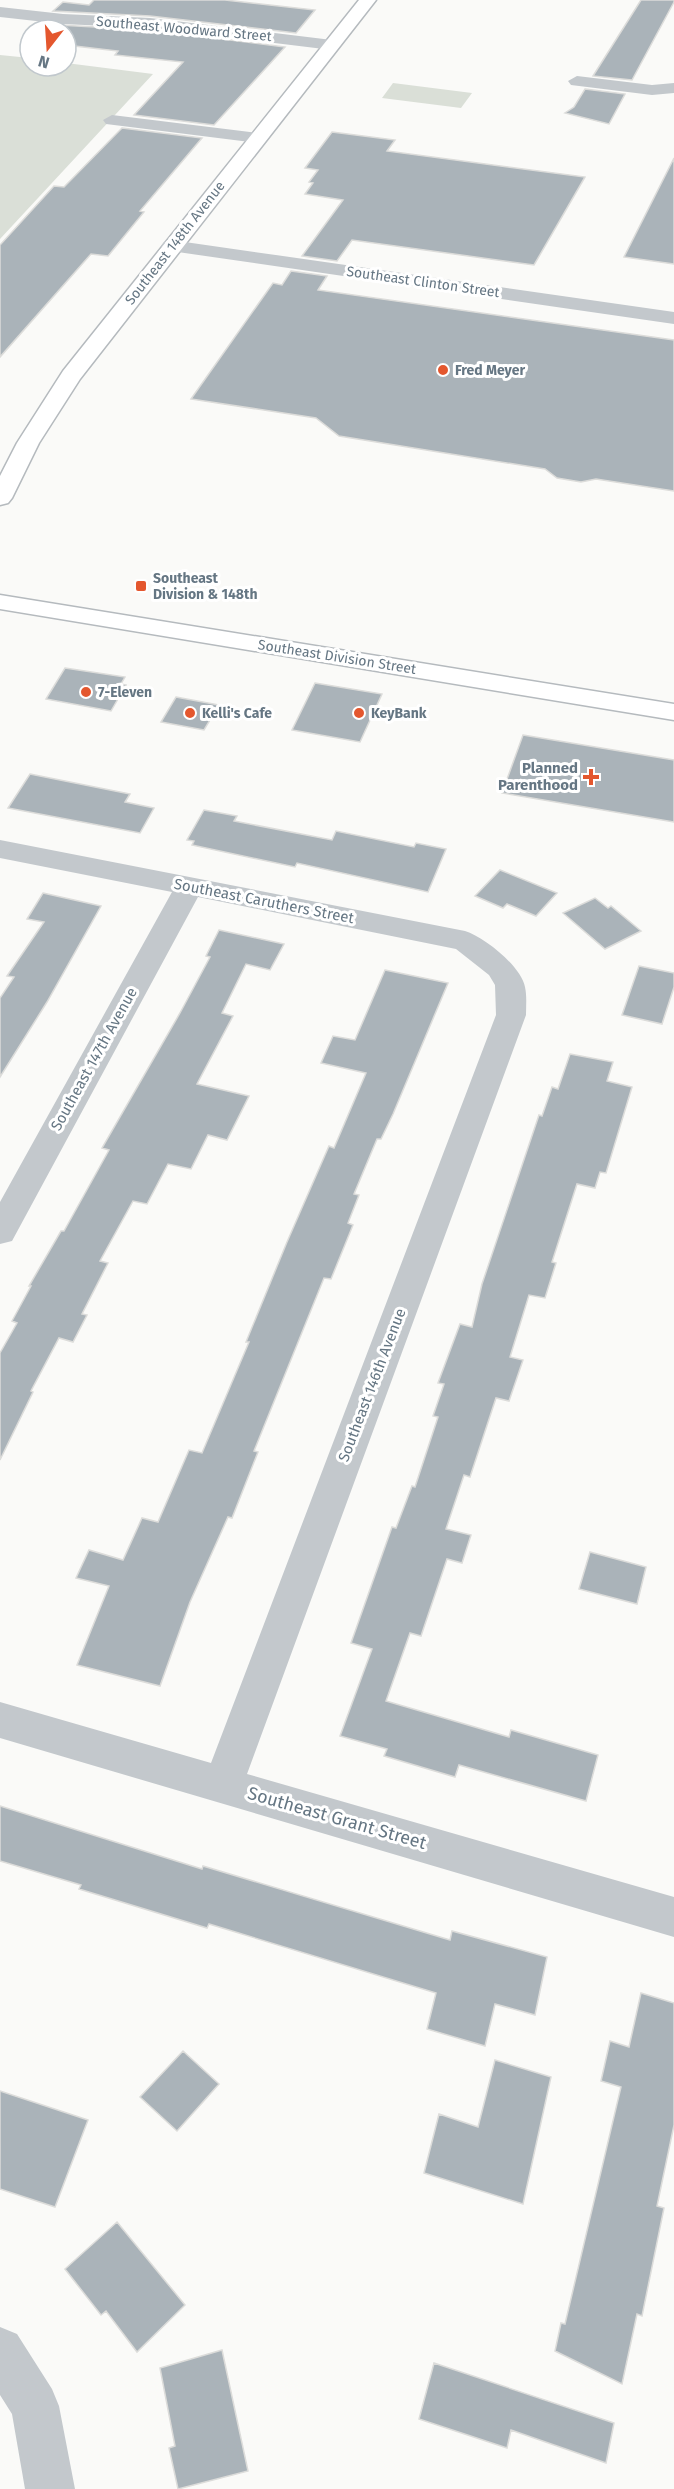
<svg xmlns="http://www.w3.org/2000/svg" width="674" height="2489" viewBox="0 0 674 2489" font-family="'Fira Sans',sans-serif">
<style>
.green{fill:#dadfd7}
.building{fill:#aab3b9;stroke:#dcdcda;stroke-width:1.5}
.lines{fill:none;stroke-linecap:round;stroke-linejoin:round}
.major-casing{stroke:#b5babe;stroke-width:3}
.minor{fill:#c3c8cc;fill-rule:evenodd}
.major{fill:#fff;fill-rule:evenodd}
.poi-dot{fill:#e4572e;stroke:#fff;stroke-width:2}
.labels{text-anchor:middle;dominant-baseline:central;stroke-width:6;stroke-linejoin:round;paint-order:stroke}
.far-street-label{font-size:14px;fill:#657683;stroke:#fff}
.far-poi-label{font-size:14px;font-weight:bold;fill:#657683;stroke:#fff;text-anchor:start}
.poi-label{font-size:15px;font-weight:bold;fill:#657683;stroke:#fff;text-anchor:end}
.street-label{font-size:15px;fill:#657683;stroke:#fff}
.near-street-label{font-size:18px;fill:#657683;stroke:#fff}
</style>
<rect width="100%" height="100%" fill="#fafaf8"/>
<!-- green -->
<path class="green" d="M0,55L30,58V66H66V63L153,74L0,239Z
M393,83L472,93L461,108L382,98Z"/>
<!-- building -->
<path class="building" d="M94,0H225L315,10L296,33L150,16L53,11L63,2L89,5Z
M641,0H674V2L632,80L593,76Z
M40,24L150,30L285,47L214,125L134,115L183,62L115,55L118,51L66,45V30H33Z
M585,89L625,94L609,124L565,113L574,107Z
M122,128L202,138L140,211L144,212L108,256L91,254L0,357V245L54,186L64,187Z
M332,132L395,140L387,151L585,177L534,265L352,240L337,261L302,256L343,200L305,194L313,183L309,182L318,170L305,168Z
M674,158V264L624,257Z
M291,271L327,276L318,290L674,340V491L596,479L581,482L557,478L545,469L339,436L316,418L191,399L273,283L282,285Z
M65,668L125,677L121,684L126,685L111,711L46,699Z
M315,683L382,694L360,742L292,730Z
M176,697L219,705L204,730L161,722Z
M523,735L674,760V822L502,793Z
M30,774L130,794L125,802L154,808L140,833L8,808Z
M204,810L237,816L234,821L332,840L336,831L414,847L416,843L446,849L428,892L297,863L295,867L192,845L194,841L187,840Z
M500,870L557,893L536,916L507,904L503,908L475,896Z
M43,893L101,906L47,1002L0,1077V998L14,977L7,976L44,922L27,919Z
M595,898L608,908L611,906L641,931L605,949L563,913Z
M219,930L284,944L270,970L246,964L222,1013L233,1016L197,1084L249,1096L227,1140L208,1135L191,1169L168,1164L147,1204L133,1201L100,1261L108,1263L82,1314L87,1315L73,1342L59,1338L31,1391L33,1392L0,1460V1353L17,1323L12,1321L31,1286H29L61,1231H64L109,1150L102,1148L180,1013L210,957L206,956Z
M639,966L674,973V987L662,1024L622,1015Z
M385,970L448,983L393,1114L381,1139H377L354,1194L359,1195L348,1223L353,1225L331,1279L324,1278L254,1451L258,1452L232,1518L228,1517L190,1602L160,1686L77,1665L109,1586L76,1578L89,1550L123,1560L142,1518L158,1522L189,1450L202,1453L249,1342H246L287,1242L329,1146L334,1148L366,1073L321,1063L333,1036L355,1040Z
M570,1054L613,1062L607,1081L632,1087L606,1173L600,1172L595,1188L577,1184L552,1262L556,1263L545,1298L529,1295L510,1357L523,1360L509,1401L496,1398L470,1477L464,1475L446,1529L471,1535L462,1563L447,1559L421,1636L410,1633L386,1701L509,1737L511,1730L598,1755L586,1801L459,1765L455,1777L384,1756L387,1749L340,1736L372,1649L351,1643L392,1527L396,1528L412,1486L415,1487L438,1417L433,1416L444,1384L438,1383L460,1324L472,1327L482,1284L539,1115L542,1116L552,1087L558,1089Z
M590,1552L646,1567L637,1604L579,1589Z
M0,1806L202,1869L203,1866L450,1940L452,1931L547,1957L535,2015L495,2004L485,2046L427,2029L436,1993L209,1924L207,1928L79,1889L81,1885L0,1861Z
M641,1993L674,2003V2125L657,2206L664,2208L642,2316L637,2314L622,2384L555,2351L561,2323L565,2324L621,2087L601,2081L610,2041L629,2047Z
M183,2051L219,2084L177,2131L140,2097Z
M495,2060L551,2077L523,2204L424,2173L439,2114L478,2127Z
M0,2091L88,2120L55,2207L0,2189Z
M117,2222L185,2305L137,2352L106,2311L101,2315L65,2269Z
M222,2350L248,2471L178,2489L169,2448L175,2446L160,2368Z
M434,2363L614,2423L606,2463L511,2430L507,2448L419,2419Z"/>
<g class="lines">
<defs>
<path id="major" d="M359,0H376L80,379L39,443L12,498L8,503L0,505V476L17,443L63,371Z
M0,595L674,704V720L0,609Z"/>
</defs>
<!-- major casing -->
<use href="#major" class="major-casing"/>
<!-- minor -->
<path class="minor" d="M0,7L63,14L150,18L332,40L341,45L332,50L150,28L63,24L0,17Z
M577,76L652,85L674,83V93L652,95L571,85L568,81Z
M112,115L258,133L267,138L258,143L106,124L103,120Z
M171,240L674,312V324L164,250L161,246L164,242Z
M0,840L465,931C484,937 521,966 525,987C527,996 526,1006 526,1015L247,1774L674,1897V1937L0,1738V1702L211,1763L496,1015L495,985L489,975L456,949L198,897L12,1241L0,1244V1202L172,892L0,858Z
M0,2327L17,2334L52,2389L59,2406L75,2489H25L12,2414L0,2395Z"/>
<!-- major -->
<use href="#major" class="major"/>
</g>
<!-- markers -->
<g class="poi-dot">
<circle cx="443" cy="370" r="6"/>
<rect x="135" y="580" width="12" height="12" rx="3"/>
<circle cx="86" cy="692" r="6"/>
<circle cx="190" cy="713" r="6"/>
<circle cx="359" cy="713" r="6"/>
<path d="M588 768h6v6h6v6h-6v6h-6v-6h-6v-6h6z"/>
</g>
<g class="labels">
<!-- far-street labels -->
<g class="far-street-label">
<text transform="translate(184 29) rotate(5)">Southeast Woodward Street</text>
<text transform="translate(175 243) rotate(-52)">Southeast 148th Avenue</text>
<text transform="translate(423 282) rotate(8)">Southeast Clinton Street</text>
<text transform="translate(337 657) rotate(9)">Southeast Division Street</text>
</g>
<!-- far-poi labels -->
<g class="far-poi-label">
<text x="455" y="370">Fred Meyer</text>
<text x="153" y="578">Southeast<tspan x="153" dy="16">Division &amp; 148th</tspan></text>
<text x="98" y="692">7-Eleven</text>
<text x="202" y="713">Kelli's Cafe</text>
<text x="371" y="713">KeyBank</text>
</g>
<!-- poi labels -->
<g class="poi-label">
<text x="578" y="768">Planned<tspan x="578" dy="17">Parenthood</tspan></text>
</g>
<!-- street labels -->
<g class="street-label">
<text transform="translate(264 901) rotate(11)">Southeast Caruthers Street</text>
<text transform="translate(94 1059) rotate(-61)">Southeast 147th Avenue</text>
<text transform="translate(372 1385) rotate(-69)">Southeast 146th Avenue</text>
</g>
<!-- near-street labels -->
<g class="near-street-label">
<text transform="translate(337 1818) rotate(16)">Southeast Grant Street</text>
</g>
</g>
<!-- north arrow -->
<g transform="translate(48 48) rotate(197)"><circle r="28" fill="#ffffff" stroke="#c1c8cd" stroke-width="1.5"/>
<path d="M0-4.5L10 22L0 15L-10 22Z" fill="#e4572e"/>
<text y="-9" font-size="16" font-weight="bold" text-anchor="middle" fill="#657683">N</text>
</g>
</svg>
